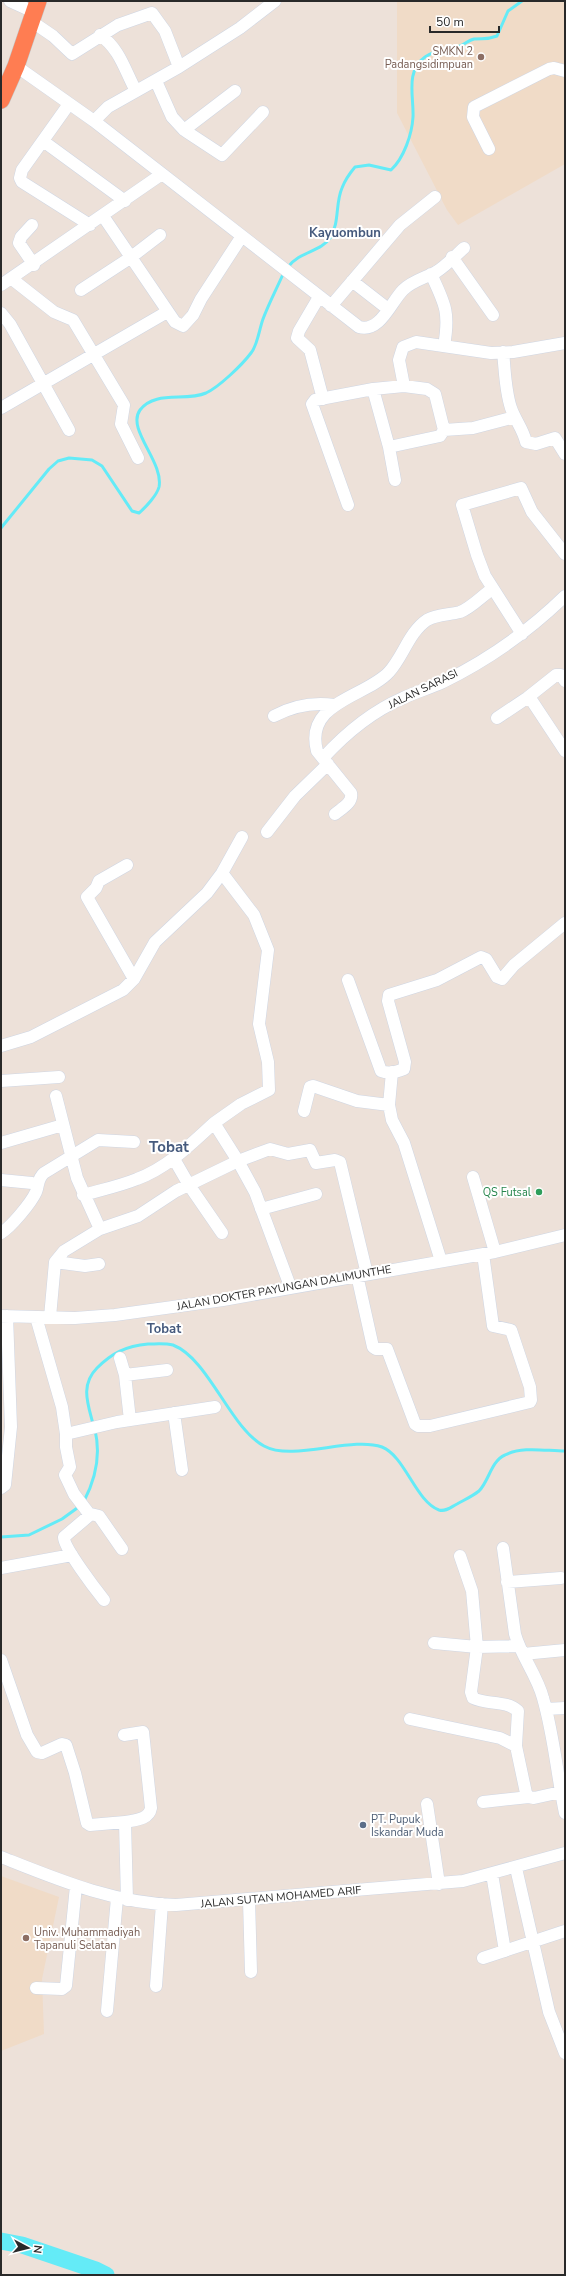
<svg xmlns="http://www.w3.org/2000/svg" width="566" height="2276" viewBox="0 0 566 2276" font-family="'Nunito Sans',sans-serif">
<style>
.education{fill:#f0dbc7}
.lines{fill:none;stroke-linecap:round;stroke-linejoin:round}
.stream{stroke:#64ebf7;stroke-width:3}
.river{stroke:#64ebf7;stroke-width:17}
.minor-casing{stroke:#cfd6e3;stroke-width:13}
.highway-casing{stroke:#c3c3c3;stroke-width:18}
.minor{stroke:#fff;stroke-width:12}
.highway{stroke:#ff7d52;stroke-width:17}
.education-dot{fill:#8d6e63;stroke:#fff;stroke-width:1.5}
.leisure-dot{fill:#2e9e5b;stroke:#fff;stroke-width:1.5}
.service-dot{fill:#5c6f8a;stroke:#fff;stroke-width:1.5}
.labels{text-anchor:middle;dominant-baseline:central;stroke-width:4;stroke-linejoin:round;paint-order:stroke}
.education-label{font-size:11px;fill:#785e54;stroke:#fff;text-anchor:end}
.street-label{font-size:11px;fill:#292929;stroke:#fff}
.leisure-label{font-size:11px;fill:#27864d;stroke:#fff;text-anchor:end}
.service-label{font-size:11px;fill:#4e5e75;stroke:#fff;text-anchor:start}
.quarter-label{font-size:13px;font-weight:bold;fill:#465a7d;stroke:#fff}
.district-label{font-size:15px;font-weight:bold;fill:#465a7d;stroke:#fff}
</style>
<rect width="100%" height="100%" fill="#ede1d9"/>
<!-- education -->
<path class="education" d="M397,1H565V164L458,225L447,210L397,113Z
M1,1876L59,1897L42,1979L44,2034L1,2051Z"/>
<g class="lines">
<!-- stream -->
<path class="stream" d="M288,267C300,251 321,252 330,238C340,222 335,204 342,188C345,180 350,173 355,167L369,165L391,170C404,158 412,134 413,117C414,97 405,71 425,57C434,50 449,49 460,46C465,44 469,40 474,39C484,38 486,40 497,36L508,11L522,1
M1,528L49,469L58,461L69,458L92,460L102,466L132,511L139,513C146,507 157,495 159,487C164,462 126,429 140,410C155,390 185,402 206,393C219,387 242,365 251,353C258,344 259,330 263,319C269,303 277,288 284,272
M93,1424C88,1404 80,1385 97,1368C112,1353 126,1346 148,1344C156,1344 165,1343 173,1345C209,1359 230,1428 264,1446C293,1462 351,1436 382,1447C405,1456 416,1502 439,1510C446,1512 451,1507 457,1504C464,1500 473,1496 479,1491C489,1481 491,1461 505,1455C522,1446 546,1451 565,1451
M84,1501C96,1478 101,1455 95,1430
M1,1537L29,1535L62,1519L80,1506"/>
<!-- river -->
<path class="river" d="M1,2241L22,2245L96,2270L106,2275"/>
<defs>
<path id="minor" d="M10,1L34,12
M31,21L53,36L72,54L118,25L152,13L165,31L179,67
M100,35C120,49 125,71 136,91
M16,66L94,121L359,327C380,333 391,302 403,290C412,281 425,278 436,272C446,266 455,256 464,248
M156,81L172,117L184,130L222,155L263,112
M69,104L22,170L20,178L22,182L90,225
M94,121L108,107L179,67L240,28L275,1
M184,130L235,91
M43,141L125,201
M489,149L473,117L474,107L549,69L554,68L565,71
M103,216L175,322L183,326L193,315L201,299L242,236
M32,225L21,237L19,243L34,265
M452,257L493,315
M431,274C445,304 450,312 444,346
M12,279L54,312L73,320L124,405L121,424L138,458
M352,281L388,309
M1,285L162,174
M81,290L130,258L160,235
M319,297L299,331L297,338L310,350L323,399
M331,306L400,225L435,197
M1,313L10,324L69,430
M503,352C505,370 505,390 511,408C515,420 523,429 526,442L536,444L555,438L565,454
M373,389L389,447
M1,408L167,312
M444,430L473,428L515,417
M395,480L389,447L440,436L444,430L435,394L427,389L404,386L399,360L403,347L416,342L491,353L513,352L565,343
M348,505L312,404L315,400L373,389L404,386
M522,634L485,576L477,555L462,505L521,488L532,512L565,554
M527,698L532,701L565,751
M274,716C293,706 313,702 334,705
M497,718L527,698L556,675H561L565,681
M323,758C345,734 373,711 403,698C416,692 430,688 443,682C488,660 529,631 565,596
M335,814C342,808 353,803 351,793L317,751C304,702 366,697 389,672C403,657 409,632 427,620C437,614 449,615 460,612C471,608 482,596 492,589
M267,832L295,796L328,764
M127,865L99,881L96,888L87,897L134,979
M348,980L381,1071C388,1074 397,1072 404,1069L405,1062L388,1001L389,995L437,980L481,957L486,959L497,977L502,979L514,965L565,923
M1,1046L31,1037L123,990L134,979L155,942L207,893L222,873L242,837
M392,1072L389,1105L392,1120L404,1143L441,1261
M1,1081L59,1077
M56,1096L77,1178L100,1229
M304,1111L310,1087L313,1086L357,1101L389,1105
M214,1123L241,1104L269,1090L268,1062L259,1024L268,950L254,915L222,873
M1,1143L63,1125
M174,1159L189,1185L222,1233
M473,1177L495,1252
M1,1180L32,1183
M83,1195C101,1190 120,1186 137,1179C167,1168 190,1145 214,1123L238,1161L270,1149L288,1154L310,1150L316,1163L335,1160L340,1162L367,1274
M261,1209L316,1194
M1,1233C11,1227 31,1203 36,1192C39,1185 37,1179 44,1173L98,1140L134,1142
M55,1262L85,1266L99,1264
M357,1275L373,1347L376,1349H387L415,1424L418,1426H430L530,1402L531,1400L530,1387L511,1330L493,1326L483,1254
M1,1316L75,1318L115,1315L223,1300L495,1252L565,1235
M36,1317L62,1407L66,1434L117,1422L215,1407
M50,1317L55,1262L64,1251L100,1229L138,1216L176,1191L238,1161L255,1192L290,1286
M120,1358L125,1375L130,1420
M125,1375L167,1370
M174,1413L182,1470
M66,1434V1447L70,1467L65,1475L74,1494L90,1515
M1,1488L5,1485L11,1427L7,1316
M503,1548L515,1634C521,1656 537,1675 543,1698C554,1736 557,1775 565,1813
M460,1556L472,1591L477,1647L471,1692L473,1698C487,1705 506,1700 518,1711L516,1746L526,1793L529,1797L534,1798L565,1791
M1,1568L72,1555
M507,1582L561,1578
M104,1600C96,1590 63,1547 64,1537L91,1514L99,1516L122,1549
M434,1643L477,1647L518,1646
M523,1654L565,1650
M1,1660L27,1735L37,1752L42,1753L62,1744L66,1745L75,1773L87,1823L90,1825L125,1822
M546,1709L565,1708
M410,1719L500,1738L516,1746
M124,1735L143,1732L151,1808C149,1820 134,1820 125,1822L127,1900
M483,1802L529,1797
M427,1804L439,1884
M1,1857C59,1880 113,1903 176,1905L463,1881L565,1853
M516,1868L549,2012L565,2053
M492,1874L505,1951
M249,1900L251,1972
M483,1958L565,1931
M156,1986L162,1904
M36,1988L62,1989L66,1986L76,1886
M107,2011L117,1898"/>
<path id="highway" d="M1,100L16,66L38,1"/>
</defs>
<!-- minor casing -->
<use href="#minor" class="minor-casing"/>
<!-- highway casing -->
<use href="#highway" class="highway-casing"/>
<!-- minor -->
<use href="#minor" class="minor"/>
<!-- highway -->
<use href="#highway" class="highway"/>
</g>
<!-- markers -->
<g class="education-dot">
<circle cx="481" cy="57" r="4"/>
<circle cx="26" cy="1938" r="4"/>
</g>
<circle class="leisure-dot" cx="539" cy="1192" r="4"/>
<circle class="service-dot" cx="363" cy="1825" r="4"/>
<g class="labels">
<!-- education labels -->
<g class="education-label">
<text x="473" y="51">SMKN 2<tspan x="473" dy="13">Padangsidimpuan</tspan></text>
<text x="34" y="1932" text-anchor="start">Univ. Muhammadiyah<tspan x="34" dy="13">Tapanuli Selatan</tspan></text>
</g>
<!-- street labels -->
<g class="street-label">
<text transform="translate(423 689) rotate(-26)">JALAN SARASI</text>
<text transform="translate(284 1288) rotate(-10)">JALAN DOKTER PAYUNGAN DALIMUNTHE</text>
<text transform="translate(281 1897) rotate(-5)">JALAN SUTAN MOHAMED ARIF</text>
</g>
<!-- leisure labels -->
<g class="leisure-label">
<text x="531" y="1192">QS Futsal</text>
</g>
<!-- service labels -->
<g class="service-label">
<text x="371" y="1819">PT. Pupuk<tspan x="371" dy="13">Iskandar Muda</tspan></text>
</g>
<!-- quarter labels -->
<g class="quarter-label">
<text x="345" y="233">Kayuombun</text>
<text x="164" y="1329">Tobat</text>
</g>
<!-- district labels -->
<g class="district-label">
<text x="169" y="1147">Tobat</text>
</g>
</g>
<!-- border -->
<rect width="566" height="2276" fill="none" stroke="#292929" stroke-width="4"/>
<!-- north arrow -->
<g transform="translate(28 2248) rotate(97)" stroke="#ffffff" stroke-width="3" paint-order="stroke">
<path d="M0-3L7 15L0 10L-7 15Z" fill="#292929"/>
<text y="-6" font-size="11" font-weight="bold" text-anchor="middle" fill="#292929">N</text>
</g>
<!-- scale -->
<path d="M430 26v6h69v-6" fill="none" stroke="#292929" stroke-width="2"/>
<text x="436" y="26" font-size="12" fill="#292929" stroke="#ffffff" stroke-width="3" paint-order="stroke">50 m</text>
</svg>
